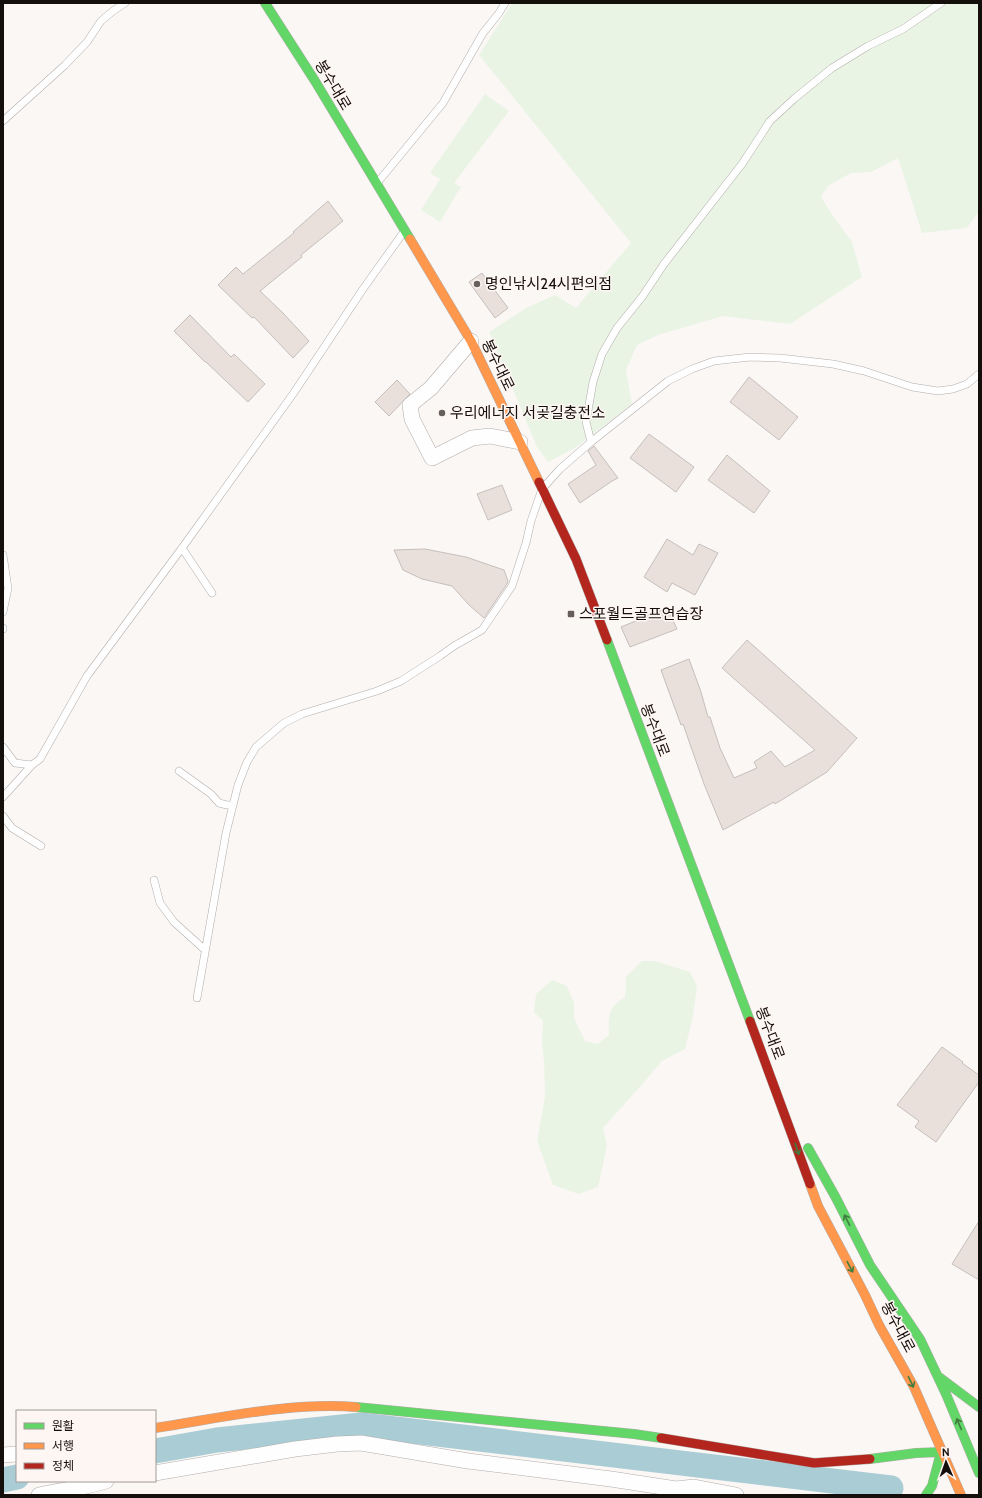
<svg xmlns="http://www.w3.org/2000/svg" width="982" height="1498" viewBox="0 0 982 1498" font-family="Cabin,'Noto Sans KR',sans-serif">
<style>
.green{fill:#eaf4e5}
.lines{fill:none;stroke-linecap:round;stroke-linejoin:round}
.river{stroke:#a9ccd5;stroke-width:25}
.building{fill:#e9e0db;stroke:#c5bfbc}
.lane-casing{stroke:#b2adab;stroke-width:8}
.street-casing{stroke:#b2adab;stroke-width:16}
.fast-casing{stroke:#b2adab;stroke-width:10}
.slow-casing{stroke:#b2adab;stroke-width:10}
.jam-casing{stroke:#b2adab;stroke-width:10}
.lane{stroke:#fefefe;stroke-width:7}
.street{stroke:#fefefe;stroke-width:15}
.fast{stroke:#63d668;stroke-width:9}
.slow{stroke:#ff974d;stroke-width:9}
.jam{stroke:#b3261e;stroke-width:9}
.oneway{stroke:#407c3e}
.poi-dot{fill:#66605d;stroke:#fef6f2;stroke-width:1.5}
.labels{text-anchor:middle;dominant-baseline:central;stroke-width:3;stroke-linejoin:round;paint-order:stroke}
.street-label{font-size:15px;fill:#150f0b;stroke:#fef6f2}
.poi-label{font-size:15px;fill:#150f0b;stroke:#fef6f2;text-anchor:start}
</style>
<rect width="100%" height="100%" fill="#fbf7f5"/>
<!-- green -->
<path class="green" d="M512,3H979V211L967,228L922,233L898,158L871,172L851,173L828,186L821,197L831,213L852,242L862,277L790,324L723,316L658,335L637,345L626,370L632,404L575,448L548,462L537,447L489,332L526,308L555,295L576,308L631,243L479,55Z
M485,94L509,111L454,183L461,187L440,222L421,210L440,179L430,173Z
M642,961H655L690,972L697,986L693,1016L685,1049L662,1061L630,1098L603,1128L607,1146L598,1187L579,1194L553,1185L537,1141L545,1097L544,1062L542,1042L543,1021L534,1012L536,994L552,980L567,986L574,1003V1018L585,1041L598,1044L609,1035C608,1016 608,1007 625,997L626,977Z"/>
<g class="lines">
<!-- river -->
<path class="river" d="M155,1451L217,1440L361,1425L891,1488
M3,1480L17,1477"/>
</g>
<!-- building -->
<path class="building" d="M328,201L343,221L301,255L302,257L260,291L283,313L309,341L293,358L254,317L252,318L218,285L236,267L243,274L294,233L293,232Z
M482,273L508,308L495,318L469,282Z
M190,315L231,357L234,354L265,384L248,402L206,362H205L174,331Z
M749,377L798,417L779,440L730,402Z
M397,380L410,394L389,416L375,402Z
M649,434L694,467L676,492L630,458Z
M594,446L618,478L612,481L580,503L568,484L596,465L588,451Z
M727,455L770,491L754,513L708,480Z
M502,485L512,510L488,520L477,494Z
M667,539L693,555L699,544L718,553L695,595L672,583L667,592L644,577Z
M425,549L466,557L504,570L508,581L507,584L484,618L469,605L452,586L422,579L403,570L394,550Z
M667,608L677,629L630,647L621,627Z
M747,640L857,738L827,772L775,804L774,802L723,830L704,784L683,724L681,725L661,670L689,659L701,692L708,717H710L720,748L734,778L757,768L754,762L771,751L785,767L815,750L722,668Z
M942,1047L963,1062L962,1063L979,1075V1082L936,1142L915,1127L919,1121L897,1105Z
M979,1221V1280L952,1264Z"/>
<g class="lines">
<defs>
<path id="lane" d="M3,121L65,65L87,42L101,21L113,11L125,3
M378,182L443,103L483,33L499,13L505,3
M591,442L586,422L593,382L602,354L617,328L642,297L664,264L742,164L770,121L795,98L832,68L868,46L903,29L941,3
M182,548L212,593
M3,555L8,588L3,612
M3,628V629
M3,747L15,763L32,765L40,759L87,676L182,548L293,394L363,289L403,233
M179,771L211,794L219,803L227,805H233
M3,797L32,765
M3,816L12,828L41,846
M154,880L160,903L174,922L205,950
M197,998L226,833L238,785L247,762L256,747L284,723L302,714L377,691L401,681L440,656L454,646L482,630L512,586L526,543L531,521L542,489L560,469L591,442L668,381L692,369L714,361L750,357L780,358L833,364L864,371L912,387L938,391L953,389L967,384L979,374"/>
<path id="street" d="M471,341L431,388L410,405L412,419L432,458L472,438L490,436L520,442
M3,1455L17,1454
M155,1473L295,1449L337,1444L361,1443L468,1461L611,1479L676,1489L694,1487L736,1495
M39,1495C61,1490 84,1488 106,1481"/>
<path id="fast" d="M265,3L315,81L410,239
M607,640L750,1021
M808,1148L836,1198L870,1265L920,1339L946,1394L979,1473
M939,1377L979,1407
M356,1407L634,1434L661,1438
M870,1459L916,1453L941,1452L932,1486L926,1495"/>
<path id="slow" d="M410,239L471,341L539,482
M810,1184L818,1206L865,1295L879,1325L914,1387L961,1495
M155,1428C221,1418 289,1402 356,1407"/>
<path id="jam" d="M539,482L576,559L607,640
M750,1021L810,1184
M661,1438L814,1463L870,1459"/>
</defs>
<!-- lane casing -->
<use href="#lane" class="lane-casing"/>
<!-- street casing -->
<use href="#street" class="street-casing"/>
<!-- fast casing -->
<use href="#fast" class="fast-casing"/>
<!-- slow casing -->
<use href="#slow" class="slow-casing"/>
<!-- jam casing -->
<use href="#jam" class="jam-casing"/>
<!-- lane -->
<use href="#lane" class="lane"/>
<!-- street -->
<use href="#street" class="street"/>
<!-- fast -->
<use href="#fast" class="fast"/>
<!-- slow -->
<use href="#slow" class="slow"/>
<!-- jam -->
<use href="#jam" class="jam"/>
</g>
<!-- one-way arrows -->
<defs><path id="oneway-shaft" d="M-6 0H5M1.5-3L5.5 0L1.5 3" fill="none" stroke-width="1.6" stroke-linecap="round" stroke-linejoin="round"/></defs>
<g class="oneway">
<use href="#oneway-shaft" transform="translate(797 1149) rotate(71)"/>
<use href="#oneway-shaft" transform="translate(847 1220) rotate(-117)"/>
<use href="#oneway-shaft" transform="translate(850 1267) rotate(62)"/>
<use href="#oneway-shaft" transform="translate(911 1382) rotate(64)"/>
<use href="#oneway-shaft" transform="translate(959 1424) rotate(-113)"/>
</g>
<!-- markers -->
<g class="poi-dot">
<circle cx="477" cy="284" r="4"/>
<circle cx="442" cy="413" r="4"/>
<rect x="567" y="610" width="8" height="8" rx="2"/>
</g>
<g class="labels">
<!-- street labels -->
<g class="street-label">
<text transform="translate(333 85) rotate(59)">봉수대로</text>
<text transform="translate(498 365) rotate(64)">봉수대로</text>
<text transform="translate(655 730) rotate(69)">봉수대로</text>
<text transform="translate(770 1033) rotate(69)">봉수대로</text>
<text transform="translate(898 1327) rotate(62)">봉수대로</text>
</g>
<!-- poi labels -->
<g class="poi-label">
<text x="485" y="284">명인낚시24시편의점</text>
<text x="450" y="413">우리에너지 서곶길충전소</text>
<text x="579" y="614">스포월드골프연습장</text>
</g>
</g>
<!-- border -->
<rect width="982" height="1498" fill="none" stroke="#150f0b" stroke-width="8"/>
<!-- legend -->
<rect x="16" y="1410" width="140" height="72" fill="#fef6f2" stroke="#a19a96"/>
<rect x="24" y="1423" width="20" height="6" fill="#63d668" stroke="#a19a96"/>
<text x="52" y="1430" font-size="12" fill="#150f0b">원활</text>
<rect x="24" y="1443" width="20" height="6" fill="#ff974d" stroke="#a19a96"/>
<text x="52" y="1450" font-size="12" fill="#150f0b">서행</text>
<rect x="24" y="1463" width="20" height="6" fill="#b3261e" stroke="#a19a96"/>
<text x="52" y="1470" font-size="12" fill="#150f0b">정체</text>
<!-- north arrow -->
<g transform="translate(946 1462) rotate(358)" stroke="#fef6f2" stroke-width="3" paint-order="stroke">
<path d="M0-3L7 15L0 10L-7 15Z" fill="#150f0b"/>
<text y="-6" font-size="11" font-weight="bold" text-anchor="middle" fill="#150f0b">N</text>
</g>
</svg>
